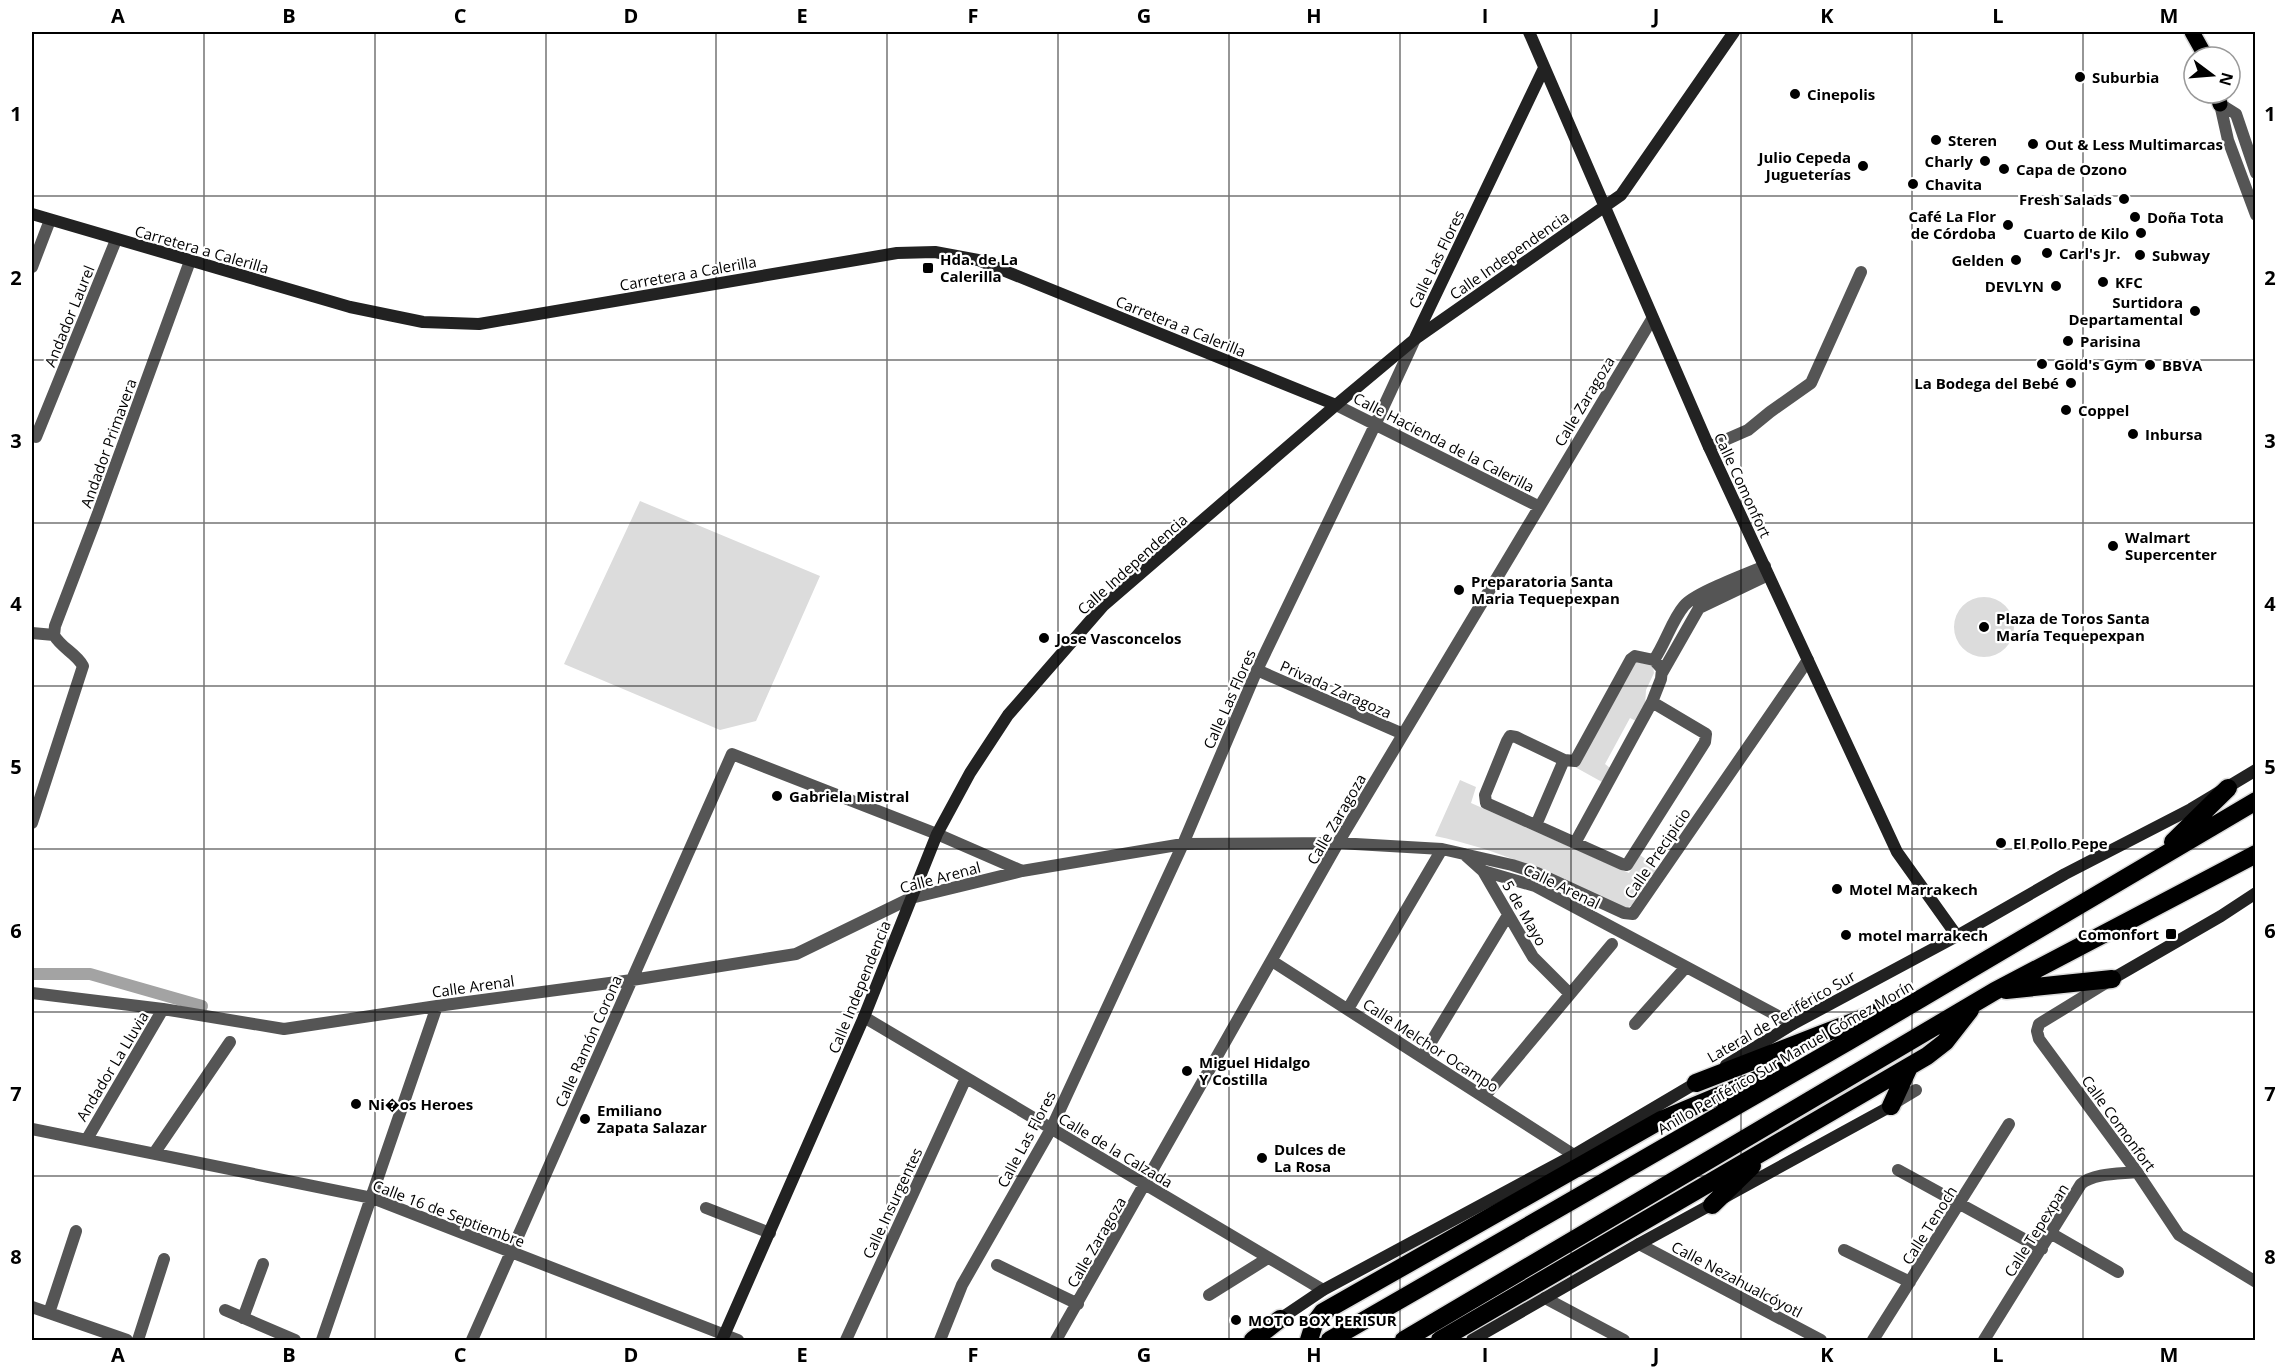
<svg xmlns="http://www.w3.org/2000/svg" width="2287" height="1372" viewBox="0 0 2287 1372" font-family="'Open Sans',sans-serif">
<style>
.green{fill:#dcdcdc}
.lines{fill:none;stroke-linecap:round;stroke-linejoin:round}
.canal{stroke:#a3a3a3;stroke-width:12}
.primary-casing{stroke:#dbdbdb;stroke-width:18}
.highway-casing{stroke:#dbdbdb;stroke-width:21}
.street{stroke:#555;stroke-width:12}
.secondary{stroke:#222;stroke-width:12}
.primary{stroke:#000;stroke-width:15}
.highway{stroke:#000;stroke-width:18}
.grid{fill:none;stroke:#000;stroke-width:1.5;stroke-opacity:0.55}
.poi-dot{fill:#000;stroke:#fff;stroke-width:2}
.labels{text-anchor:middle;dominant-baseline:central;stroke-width:4.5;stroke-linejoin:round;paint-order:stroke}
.poi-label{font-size:15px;font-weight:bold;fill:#000;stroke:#fff;text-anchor:start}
.street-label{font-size:15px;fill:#000;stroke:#fff}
.neatline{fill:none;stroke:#000;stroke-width:2}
.grid-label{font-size:20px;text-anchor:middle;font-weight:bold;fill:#000}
</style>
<rect width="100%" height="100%" fill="#fff"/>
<!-- green -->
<path class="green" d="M640,501L820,576L756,721L720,730L564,664Z
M1954 627a30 30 0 1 1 60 0a30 30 0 1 1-60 0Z
M1640,659L1653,666L1654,673L1646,690L1645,705L1636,721L1630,718L1605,764L1610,768L1602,782L1575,767L1633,662Z
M1460,780L1476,787L1471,803L1629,873L1640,855L1658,868L1631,906L1625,908C1563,879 1502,850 1435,836Z"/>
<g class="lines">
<!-- canal -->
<path class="canal" d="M32,974H90L202,1006"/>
<defs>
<path id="primary" d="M2192,32L2206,57
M2217,93L2220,104"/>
<path id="highway" d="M2173,842L2228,788
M2006,990L2112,979
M1696,1083L1889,1008
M1891,1106L1909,1067
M1712,1205L1752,1166
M1253,1340L1280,1319
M1309,1340L1314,1324L1323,1312L1661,1120L1778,1071
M1330,1340L1849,1041L2256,801
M1404,1340L1995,991L2256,854
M1440,1340L1927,1056L1945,1042L1970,1010"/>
</defs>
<!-- primary casing -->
<use href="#primary" class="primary-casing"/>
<!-- highway casing -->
<use href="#highway" class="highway-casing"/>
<!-- street -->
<path class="street" d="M2220,104L2228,140L2256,215
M2220,104L2236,114L2256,173
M32,267L50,220
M1336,405L1538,506
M36,437L116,240
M1709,447L1748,430L1770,412L1811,383L1861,272
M32,633L54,635
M54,635L55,626L97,516L190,261
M1654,660C1666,642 1672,620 1684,606C1694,593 1747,574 1765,566
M1257,670L1403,734
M1662,673L1699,608L1768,575
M32,823L83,666C76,653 61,648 54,635
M1536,825L1564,760
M1575,843L1652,702L1706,734L1705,742L1627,865L1622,864L1486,803L1485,795L1507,741L1510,736L1516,737L1564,760L1575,761L1631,659L1635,656L1654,660L1662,669L1661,679L1652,702
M1468,855L1512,865L1537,873L1624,913L1633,914L1808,660
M1483,871L1533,957L1570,994
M1272,961L1574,1155
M2109,981L2039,1024L2037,1031L2039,1039L2137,1172L2179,1235L2256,1282
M32,993L163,1009L284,1029L437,1006L632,980L796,954L911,898L1022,871L1183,844L1338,843L1442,849L1464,854L1483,871L1535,886L1793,1024
M1348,1009L1442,849
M864,1017L1323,1290
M1635,1024L1686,967
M1422,1057L1508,915
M1484,1097L1612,944
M1891,1105L1916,1090
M32,1129L372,1198L738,1340
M87,1139L163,1009
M155,1152L230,1042
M1898,1170L2042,1249
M706,1208L770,1233
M2052,1234L2118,1272
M1639,1244L1821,1340
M1844,1250L1910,1282
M997,1265L1078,1304
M1209,1295L1268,1258
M1545,1298L1624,1340
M32,1307L127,1340
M225,1310L295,1340
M49,1313L76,1231
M243,1318L263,1264
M138,1340L164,1259
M322,1340L437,1006
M472,1340L732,754L937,834L1022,871
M846,1340L966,1078
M940,1340L962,1285L1051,1129L1183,844L1257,670L1376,423L1415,339
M1056,1340L1338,843L1652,319
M1873,1340L2009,1124
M1984,1340L2081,1184C2094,1173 2120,1174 2137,1172"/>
<!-- secondary -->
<path class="secondary" d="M1529,32L1709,447L1897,852L1957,936
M32,214L350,307L423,322L479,324L897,253L935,252L978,260L1336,405
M1415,338L1544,68
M2112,979L2221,916L2256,893
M1726,1065L1793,1024L1957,936L2065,874L2191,809L2256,770
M1280,1319L1323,1290L1574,1155L1701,1080
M722,1340L864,1017L937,834L970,773L1008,715L1103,606L1336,405L1415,339L1621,195L1734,32
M1472,1340L1639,1244L1891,1106"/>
<!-- primary -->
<use href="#primary" class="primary"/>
<!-- highway -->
<use href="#highway" class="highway"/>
</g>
<!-- grid -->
<path class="grid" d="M204,32V1340M375,32V1340M546,32V1340M716,32V1340M887,32V1340M1058,32V1340M1229,32V1340M1400,32V1340M1571,32V1340M1741,32V1340M1912,32V1340M2083,32V1340M32,196H2256M32,360H2256M32,523H2256M32,686H2256M32,849H2256M32,1012H2256M32,1176H2256"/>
<!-- markers -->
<g class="poi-dot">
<circle cx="2080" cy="77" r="6"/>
<circle cx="1795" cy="94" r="6"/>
<circle cx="1936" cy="140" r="6"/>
<circle cx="2033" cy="144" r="6"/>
<circle cx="1985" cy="161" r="6"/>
<circle cx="1863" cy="166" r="6"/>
<circle cx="2004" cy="169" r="6"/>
<circle cx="1913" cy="184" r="6"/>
<circle cx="2124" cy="199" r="6"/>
<circle cx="2135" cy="217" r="6"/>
<circle cx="2008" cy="225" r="6"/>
<circle cx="2141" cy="233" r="6"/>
<circle cx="2047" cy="253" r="6"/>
<circle cx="2140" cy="255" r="6"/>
<circle cx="2016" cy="260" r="6"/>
<rect x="922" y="262" width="12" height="12" rx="3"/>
<circle cx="2103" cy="282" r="6"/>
<circle cx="2056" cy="286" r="6"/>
<circle cx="2195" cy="311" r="6"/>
<circle cx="2068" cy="341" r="6"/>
<circle cx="2042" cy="364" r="6"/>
<circle cx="2150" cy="365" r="6"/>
<circle cx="2071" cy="383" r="6"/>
<circle cx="2066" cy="410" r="6"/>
<circle cx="2133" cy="434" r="6"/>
<circle cx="2113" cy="546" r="6"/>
<circle cx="1459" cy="590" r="6"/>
<circle cx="1984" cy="627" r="6"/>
<circle cx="1044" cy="638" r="6"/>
<circle cx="777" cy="796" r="6"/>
<circle cx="2001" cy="843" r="6"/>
<circle cx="1837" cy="889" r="6"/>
<rect x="2165" y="928" width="12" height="12" rx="3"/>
<circle cx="1846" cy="935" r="6"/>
<circle cx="1187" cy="1071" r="6"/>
<circle cx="356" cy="1104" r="6"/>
<circle cx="585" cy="1119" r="6"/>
<circle cx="1262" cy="1158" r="6"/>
<circle cx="1236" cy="1320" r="6"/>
</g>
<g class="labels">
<!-- poi labels -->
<g class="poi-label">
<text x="2092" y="77">Suburbia</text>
<text x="1807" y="94">Cinepolis</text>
<text x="1948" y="140">Steren</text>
<text x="2045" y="144">Out &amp; Less Multimarcas</text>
<text x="1851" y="157" text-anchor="end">Julio Cepeda<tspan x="1851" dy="17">Jugueterías</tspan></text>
<text x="1973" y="161" text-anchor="end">Charly</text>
<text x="2016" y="169">Capa de Ozono</text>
<text x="1925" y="184">Chavita</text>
<text x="2112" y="199" text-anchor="end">Fresh Salads</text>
<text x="1996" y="216" text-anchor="end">Café La Flor<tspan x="1996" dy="17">de Córdoba</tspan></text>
<text x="2147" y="217">Doña Tota</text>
<text x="2129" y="233" text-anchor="end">Cuarto de Kilo</text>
<text x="2059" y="253">Carl's Jr.</text>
<text x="2152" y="255">Subway</text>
<text x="940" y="259">Hda. de La<tspan x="940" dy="17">Calerilla</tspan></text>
<text x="2004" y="260" text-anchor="end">Gelden</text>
<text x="2115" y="282">KFC</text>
<text x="2044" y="286" text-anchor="end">DEVLYN</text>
<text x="2183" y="302" text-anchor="end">Surtidora<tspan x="2183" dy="17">Departamental</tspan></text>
<text x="2080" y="341">Parisina</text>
<text x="2054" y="364">Gold's Gym</text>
<text x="2162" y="365">BBVA</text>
<text x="2059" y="383" text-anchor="end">La Bodega del Bebé</text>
<text x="2078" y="410">Coppel</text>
<text x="2145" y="434">Inbursa</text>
<text x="2125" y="537">Walmart<tspan x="2125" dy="17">Supercenter</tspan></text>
<text x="1471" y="581">Preparatoria Santa<tspan x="1471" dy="17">Maria Tequepexpan</tspan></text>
<text x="1996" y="618">Plaza de Toros Santa<tspan x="1996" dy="17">María Tequepexpan</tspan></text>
<text x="1056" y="638">Jose Vasconcelos</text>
<text x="789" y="796">Gabriela Mistral</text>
<text x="2013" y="843">El Pollo Pepe</text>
<text x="1849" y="889">Motel Marrakech</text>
<text x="2159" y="934" text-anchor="end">Comonfort</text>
<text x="1858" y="935">motel marrakech</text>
<text x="1199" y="1062">Miguel Hidalgo<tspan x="1199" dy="17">Y Costilla</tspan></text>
<text x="368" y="1104">Ni�os Heroes</text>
<text x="597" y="1110">Emiliano<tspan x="597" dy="17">Zapata Salazar</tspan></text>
<text x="1274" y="1149">Dulces de<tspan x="1274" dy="17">La Rosa</tspan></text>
<text x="1248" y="1320">MOTO BOX PERISUR</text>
</g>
<!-- street labels -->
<g class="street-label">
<text transform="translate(202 249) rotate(16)">Carretera a Calerilla</text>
<text transform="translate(1509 255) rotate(-35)">Calle Independencia</text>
<text transform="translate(1436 259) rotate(-64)">Calle Las Flores</text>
<text transform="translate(688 273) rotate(-10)">Carretera a Calerilla</text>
<text transform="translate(69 316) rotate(-68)">Andador Laurel</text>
<text transform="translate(1181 326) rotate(22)">Carretera a Calerilla</text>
<text transform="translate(1584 401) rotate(-59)">Calle Zaragoza</text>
<text transform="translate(1444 442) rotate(27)">Calle Hacienda de la Calerilla</text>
<text transform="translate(108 443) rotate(-70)">Andador Primavera</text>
<text transform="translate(1743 485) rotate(65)">Calle Comonfort</text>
<text transform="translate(1132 564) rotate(-42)">Calle Independencia</text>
<text transform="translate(1336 689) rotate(24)">Privada Zaragoza</text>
<text transform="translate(1229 699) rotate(-66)">Calle Las Flores</text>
<text transform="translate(1336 819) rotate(-60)">Calle Zaragoza</text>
<text transform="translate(1657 853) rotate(-56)">Calle Precipicio</text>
<text transform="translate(940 877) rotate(-15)">Calle Arenal</text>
<text transform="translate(1562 886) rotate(26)">Calle Arenal</text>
<text transform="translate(1525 913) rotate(60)">5 de Mayo</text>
<text transform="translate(473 986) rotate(-8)">Calle Arenal</text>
<text transform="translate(859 987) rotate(-68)">Calle Independencia</text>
<text transform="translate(1781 1016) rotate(-30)">Lateral de Periférico Sur</text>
<text transform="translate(588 1041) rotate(-66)">Calle Ramón Corona</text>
<text transform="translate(1431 1045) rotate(33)">Calle Melchor Ocampo</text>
<text transform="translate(1785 1057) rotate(-30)">Anillo Periférico Sur Manuel Gómez Morín</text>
<text transform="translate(112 1066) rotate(-59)">Andador La Lluvia</text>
<text transform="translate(2119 1123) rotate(54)">Calle Comonfort</text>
<text transform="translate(1026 1139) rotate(-62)">Calle Las Flores</text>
<text transform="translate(1116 1150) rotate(31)">Calle de la Calzada</text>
<text transform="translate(892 1203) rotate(-65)">Calle Insurgentes</text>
<text transform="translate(449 1213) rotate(21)">Calle 16 de Septiembre</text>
<text transform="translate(1929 1225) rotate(-58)">Calle Tenoch</text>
<text transform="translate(2036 1230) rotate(-58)">Calle Tepexpan</text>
<text transform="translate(1096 1242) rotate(-60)">Calle Zaragoza</text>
<text transform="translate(1737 1279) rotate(28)">Calle Nezahualcóyotl</text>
</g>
</g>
<!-- border -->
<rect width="2287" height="1372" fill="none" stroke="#ffffff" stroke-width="66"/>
<!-- north arrow -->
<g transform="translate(2212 75) rotate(106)"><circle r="28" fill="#ffffff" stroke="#999999" stroke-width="1.5"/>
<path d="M0-4.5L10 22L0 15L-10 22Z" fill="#000000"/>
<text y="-9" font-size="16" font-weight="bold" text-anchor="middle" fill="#000000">N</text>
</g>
<rect x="33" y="33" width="2221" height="1306" class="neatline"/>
<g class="grid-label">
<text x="118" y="23">A</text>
<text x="289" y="23">B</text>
<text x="460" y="23">C</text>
<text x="631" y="23">D</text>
<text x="802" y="23">E</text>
<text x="973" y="23">F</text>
<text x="1144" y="23">G</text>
<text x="1314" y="23">H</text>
<text x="1485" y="23">I</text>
<text x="1656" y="23">J</text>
<text x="1827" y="23">K</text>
<text x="1998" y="23">L</text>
<text x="2169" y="23">M</text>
<text x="16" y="121">1</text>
<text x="2270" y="121">1</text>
<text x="16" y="285">2</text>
<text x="2270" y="285">2</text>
<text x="16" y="448">3</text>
<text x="2270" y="448">3</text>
<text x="16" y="611">4</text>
<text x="2270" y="611">4</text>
<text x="16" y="774">5</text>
<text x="2270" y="774">5</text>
<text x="16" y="938">6</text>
<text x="2270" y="938">6</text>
<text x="16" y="1101">7</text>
<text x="2270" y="1101">7</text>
<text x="16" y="1264">8</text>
<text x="2270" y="1264">8</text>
<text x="118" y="1362">A</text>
<text x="289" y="1362">B</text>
<text x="460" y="1362">C</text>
<text x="631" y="1362">D</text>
<text x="802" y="1362">E</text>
<text x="973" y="1362">F</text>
<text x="1144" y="1362">G</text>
<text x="1314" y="1362">H</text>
<text x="1485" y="1362">I</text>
<text x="1656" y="1362">J</text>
<text x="1827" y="1362">K</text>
<text x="1998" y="1362">L</text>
<text x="2169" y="1362">M</text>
</g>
</svg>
